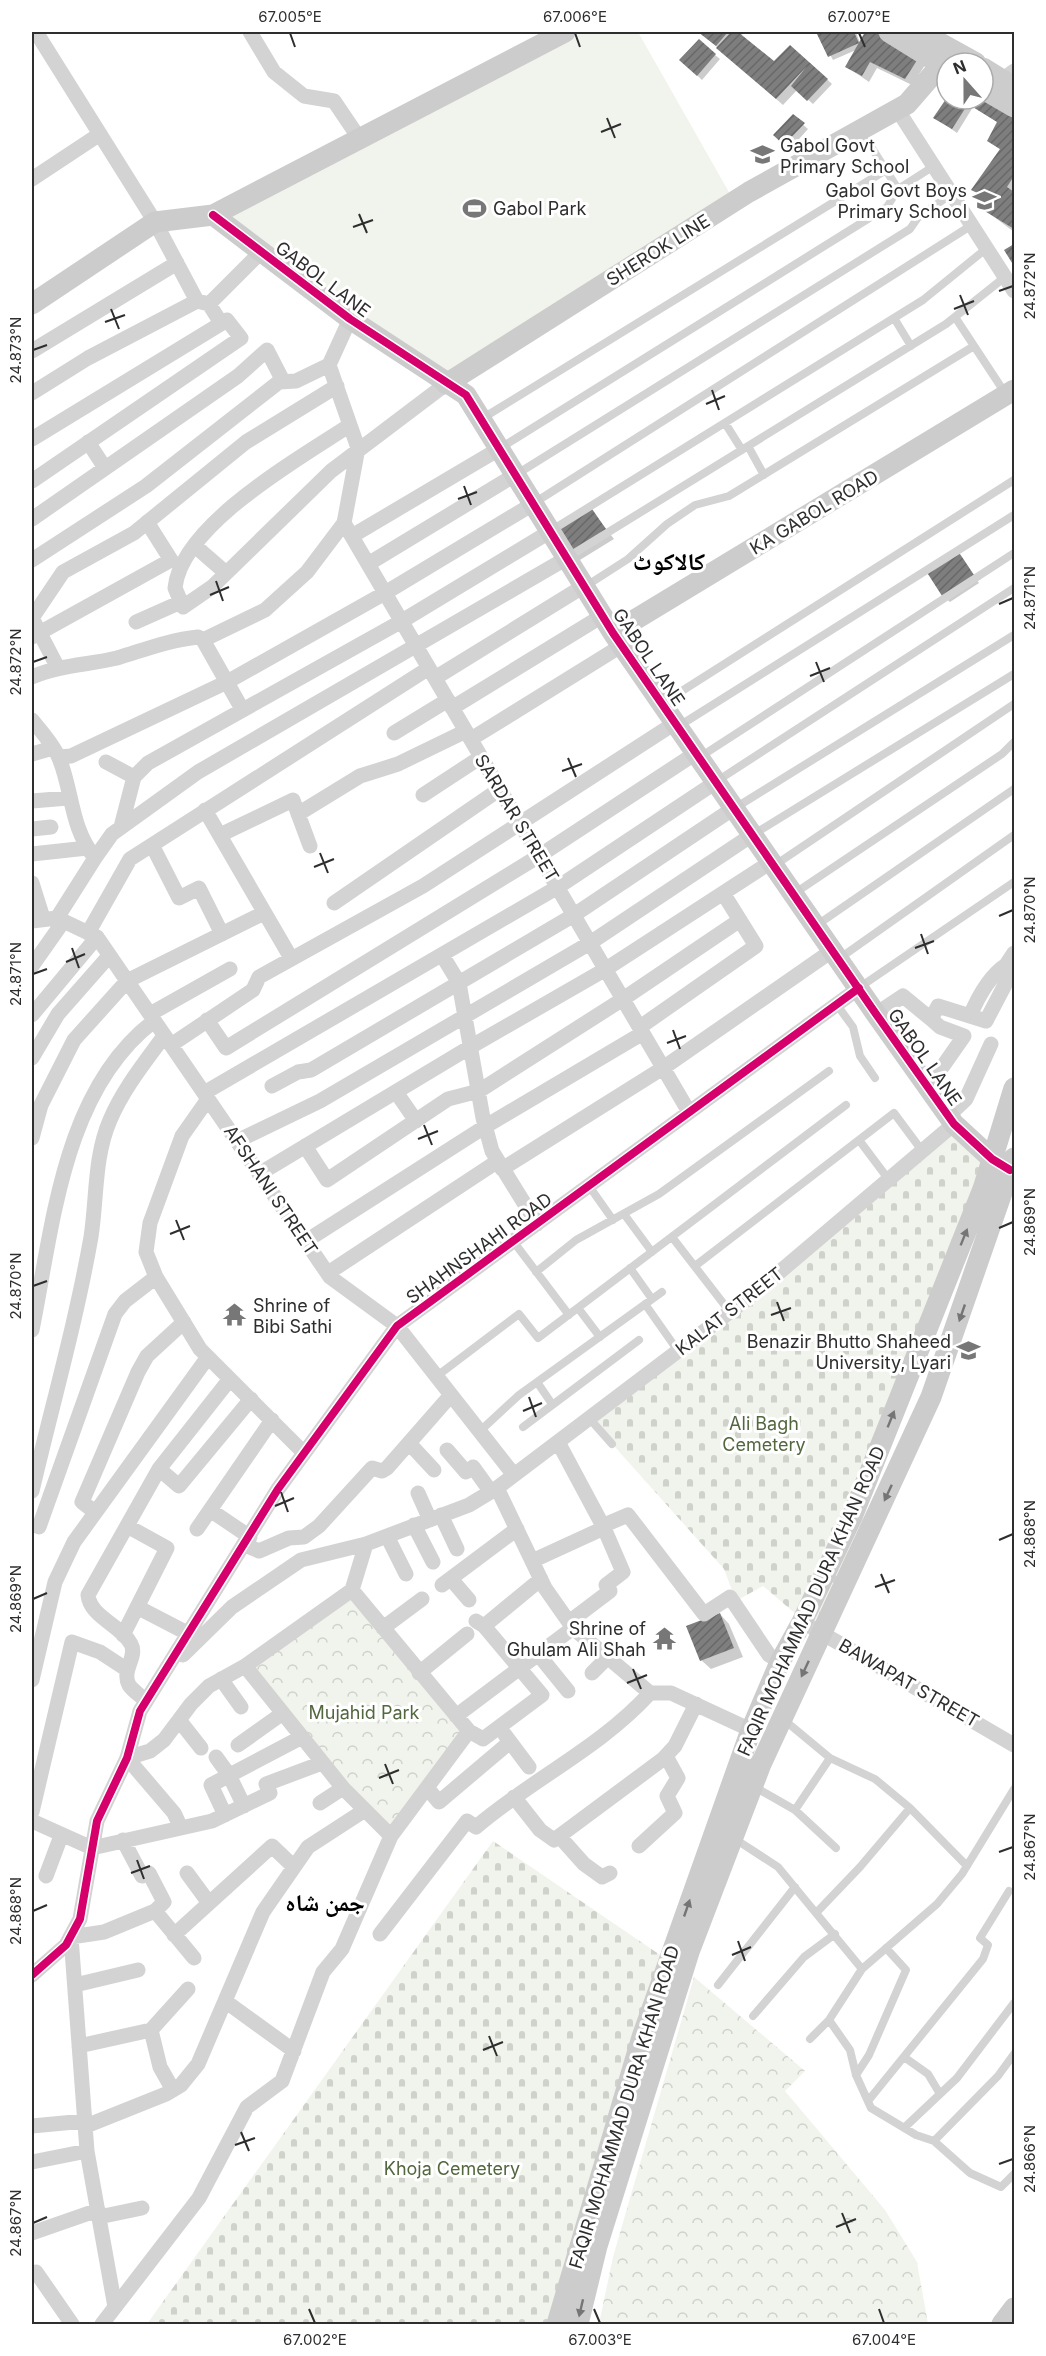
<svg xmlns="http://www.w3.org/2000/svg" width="1046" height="2356" viewBox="0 0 1046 2356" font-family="Inter,'Noto Naskh Arabic',sans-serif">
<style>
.cemetery{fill:url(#cemetery-stones)}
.park{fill:url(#park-crowns)}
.pitch{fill:#f1f4ec}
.shadow{fill:#0003}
.building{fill:url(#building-hatch)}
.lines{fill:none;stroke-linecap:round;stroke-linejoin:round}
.lane{stroke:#d3d3d3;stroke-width:8}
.street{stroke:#d3d3d3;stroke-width:15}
.secondary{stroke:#ccc;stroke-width:21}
.cycleway-casing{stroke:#fff;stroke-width:11}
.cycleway{stroke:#d6006c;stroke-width:8}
.oneway{fill:#757575}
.ticks{fill:none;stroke:#2e2e2e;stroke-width:2}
.labels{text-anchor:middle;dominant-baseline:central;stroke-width:6;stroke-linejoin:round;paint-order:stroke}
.poi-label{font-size:18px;fill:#2e2e2e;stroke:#fff;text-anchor:start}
.street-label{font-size:18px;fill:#2e2e2e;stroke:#fff}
.park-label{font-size:18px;fill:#53673f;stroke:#fff}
.district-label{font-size:24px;font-weight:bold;fill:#000;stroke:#fff}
.neatline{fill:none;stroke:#2e2e2e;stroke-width:2}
.ticks-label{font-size:15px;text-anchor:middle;fill:#2e2e2e}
</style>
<defs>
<pattern id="cemetery-stones" width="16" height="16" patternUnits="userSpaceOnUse" patternTransform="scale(1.5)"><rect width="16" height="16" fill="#f1f4ec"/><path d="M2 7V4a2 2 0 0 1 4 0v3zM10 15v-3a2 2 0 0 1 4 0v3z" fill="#cfd2cb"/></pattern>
<pattern id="park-crowns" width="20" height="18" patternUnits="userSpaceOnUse" patternTransform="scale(1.5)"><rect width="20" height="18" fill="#f1f4ec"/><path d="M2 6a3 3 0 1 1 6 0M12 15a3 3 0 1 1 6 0" fill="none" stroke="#cfd2cb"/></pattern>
<pattern id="building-hatch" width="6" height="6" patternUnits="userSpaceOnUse" patternTransform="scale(1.5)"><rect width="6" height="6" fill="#7e7e7e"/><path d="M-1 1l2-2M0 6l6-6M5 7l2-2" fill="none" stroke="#686868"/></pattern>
</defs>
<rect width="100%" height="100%" fill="#fff"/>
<!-- cemetery -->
<path class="cemetery" d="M954,1125L989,1174L818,1633L763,1586L736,1601L724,1569L589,1418Z
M493,1841L688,1974L560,2324H147Z"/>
<!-- park -->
<path class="park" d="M352,1590L469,1731L391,1836L245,1666Z
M694,1977L805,2071L785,2091L885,2210L917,2262L928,2324H599L613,2257Z"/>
<!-- pitch -->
<path class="pitch" d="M565,32H638L734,201L446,384L213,215Z"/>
<!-- shadow -->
<path class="shadow" d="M700,32H744L741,36L774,63H810L832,84L813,104L797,90L783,105Z
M818,32H856L860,43L866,32H877L920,55L927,62L912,85L877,68L869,82L847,67L856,50L833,60Z
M715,55L720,59L702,80L681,60Z
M948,99H983L1014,116V232L985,210L990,203L973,190L1001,150L988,141L999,123L973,107L957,133L935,118Z
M793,116L808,129L790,149L775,135Z
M590,508L614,539L575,563Z
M962,557L979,583L950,602L945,598Z
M720,1614L729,1624L743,1657L711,1669L701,1660Z"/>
<!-- building -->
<path class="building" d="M698,32H728L716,46Z
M731,32H738L774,61L790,45L828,79L807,101L791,86L807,66L776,99L716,48Z
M816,32H854L859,43L828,57Z
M865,32H880L921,54L905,79L870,62L862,76L845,67Z
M699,39L716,54L697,76L679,60Z
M946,99H983L1014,114V176L1007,187L1014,192V229L983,210L990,199L971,190L1000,149L987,141L997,122L968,104L952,129L933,118Z
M793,114L805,123L784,145L773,135Z
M1014,244V266L1004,250Z
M590,506L608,532L567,557L551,531Z
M958,551L976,578L944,599L926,571Z
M720,1613L734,1648L700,1661L686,1626Z"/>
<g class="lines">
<!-- lane -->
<path class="lane" d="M861,131L898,189L934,166
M955,317L1005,393
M894,318L911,346
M483,418L886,170
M725,423L742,450
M748,446L764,475
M502,447L887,207L898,189
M517,474L910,229L919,216L952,194
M534,503L972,225
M552,530L923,300L987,248
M568,557L946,324L1005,277
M586,586L628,559L667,524L695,505L729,496L974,346
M663,703L1014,480
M679,726L1014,515
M700,757L1014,553
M717,781L1014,588
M735,808L1014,635
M754,834L1014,674
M775,865L1014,704
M795,893L1002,754L1014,742
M817,925L1014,789
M840,958L1014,835
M860,987L1014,882
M837,1005L853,1027L860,1056L875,1078
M859,1140L889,1180
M589,1186L613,1220
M624,1214L652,1252
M672,1237L730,1312
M513,1241L569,1315
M695,1266L894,1113L923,1152
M630,1268L652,1299
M536,1272L576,1240L659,1194L829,1071
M645,1304L678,1351
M578,1308L600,1337
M437,1376L519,1314L538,1338L846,1105
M537,1382L552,1404
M589,1418L612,1444
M523,1427L639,1340
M480,1431L519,1395L662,1292
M783,1719L830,1758L875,1779L910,1808
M753,1786L795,1810L836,1848
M795,1810L830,1758
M735,1839L778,1867L862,1969
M817,1912L860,1867L910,1808L967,1866
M718,1985L795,1887
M753,2016L804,1957L835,1934
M829,2020L850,2050L856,2075L871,2108L916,2135L934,2141L970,2173L1001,2187L1014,2174
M810,2039L829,2020L862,1969L937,1904L962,1874L1014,1789
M904,2057L928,2074L940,2094
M856,2075L869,2055L906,1970L886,1948
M868,2101L983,1959L988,1945L980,1938L1009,1891
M904,2128L957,2078L1014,2003
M934,2141L998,2076L1014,2054"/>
<!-- street -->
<path class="street" d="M36,32L155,222L197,301
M250,32L274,72L304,96L334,101L359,138
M1002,80L1014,71
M897,109L1014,291
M32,179L100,134
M209,304L261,252
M32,351L177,263
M32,393L88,358L197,301L209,304L221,323
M350,425C300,458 181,525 175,588L183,607L212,587L331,471L446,384
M32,439L227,320L241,338L32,481
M88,442L105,468
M32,519L238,376L267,350L283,381
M344,523L689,1112
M352,536L499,449
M195,546L226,573
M32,560L146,486L279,382L296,381L329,365
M368,564L515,475
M136,622L181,602
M32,637L171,560L147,522
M203,640L265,610L307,572L344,523L358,448L329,365L350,319
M58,668L32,618L63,572L134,533L246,442L337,386
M32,677C59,665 88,665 117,658C144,650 169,640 198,637L203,640L242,709
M435,678L584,586
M452,708L602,616
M32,720C41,731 53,744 59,758C73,792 70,827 95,858L57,918
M394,733L448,700
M471,739L621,646
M32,754L53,748
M59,757L71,756L227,682L385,593L533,504
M106,762L134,777
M423,795L481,757
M32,801L68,798
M205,810L291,958
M298,814L360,776L398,764L466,731
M121,827L134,777L148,763L402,621L551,531
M32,829L51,827
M220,835L293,800L310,846
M152,845L179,898L199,888L222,934
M32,854L87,848
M95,858L112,834L198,772L567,558
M32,883L43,918
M334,903L500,789
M32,921L57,918L97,937L330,1277L397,1326L514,1475
M88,933L130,859L429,668
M442,955L459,983L483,1118L492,1151L537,1224
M32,966L63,922
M150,1014L230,969
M876,1014L903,996L931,1019L938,1006L986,1021L1008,979L1006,965L1014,953
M32,1015L97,937
M970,1016C978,997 989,976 1006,965
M207,1020L226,1048L539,856L696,753
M640,1027L756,946L723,893
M171,1045L253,990L259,977L423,886L675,723
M32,1058L58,1014L109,956
M925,1083L943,1066L964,1036L940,1027L931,1019
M272,1086L298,1072L311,1070L574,915L734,808
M396,1092L416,1121
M204,1093L558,887L716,782
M208,1099L182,1136L150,1223L146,1252L156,1277L200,1349L304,1453
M948,1116L966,1099L991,1044
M32,1138L41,1105L74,1040L127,981L264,913
M237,1141L320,1101L590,943L752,835
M305,1146L327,1180L448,1099L479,1091L623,999L740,920
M502,1169L663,1068L833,950
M259,1174L472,1046L606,969L771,862
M306,1241L486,1126L643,1033
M328,1273L498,1161
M32,1330C53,1226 63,1090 154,1021
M558,1442L604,1528L623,1572L606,1585L610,1591L569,1622
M409,1443L434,1470
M447,1450L466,1472L473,1467L491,1492
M159,1469L179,1486L251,1399
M497,1488L545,1588L573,1628L650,1693H671L751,1730
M32,1491C52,1406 76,1322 91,1237C97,1198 94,1157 110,1120C123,1089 145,1062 164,1036
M418,1493L430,1520
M210,1510L250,1537
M95,1512L82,1502L138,1372L147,1356L184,1322
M441,1515L457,1549
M414,1525L433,1562
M602,1526L628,1515L704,1614L730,1597L769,1655L780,1662
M39,1527L115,1314L125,1301L156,1277
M197,1529L272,1420
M387,1536L406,1574
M245,1545L259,1551L289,1538L304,1537L319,1526L372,1468L382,1471L387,1468L451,1395
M532,1561L604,1528
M451,1579L469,1600
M442,1585L517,1529
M137,1607L189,1634
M484,1626L541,1579
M383,1628L422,1599
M813,1628L1014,1745
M123,1635L167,1548L127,1526
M538,1654L568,1691
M183,1655L232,1607L301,1560L366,1544
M245,1666L343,1788L391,1836
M419,1673L467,1634
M592,1673L608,1657
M221,1679L241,1707
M32,1680L55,1582L74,1542L208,1357
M146,1701C141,1696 133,1691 129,1685C121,1670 138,1657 131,1644C121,1625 90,1617 88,1595L159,1469L230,1379
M456,1716L573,1628
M179,1720L201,1748
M469,1731L483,1739L542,1695L484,1626L476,1621
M505,1735L529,1767
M238,1745L283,1713
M216,1757L229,1775L244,1806
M427,1788L439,1802L510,1742
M514,1797L540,1830L554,1840L663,1759L675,1746L696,1704
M320,1803L343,1788
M32,1812L72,1642L100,1652L126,1669
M225,1815L211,1785L302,1737
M32,1821L92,1848L212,1821L270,1793L266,1784L322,1763
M181,1828L174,1813L127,1758L150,1751L164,1740L191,1704L209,1686L245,1666L352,1590L366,1544L469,1505L497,1488L756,1292L954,1124
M559,1836L584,1864L602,1877L610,1873
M123,1840L142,1876L149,1873L164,1902L155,1911
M639,1846L675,1813L667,1796L678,1778L666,1756
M187,1873L209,1903
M46,1876L61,1836
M380,1934L467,1821L476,1827C532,1779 600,1748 650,1693
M174,1935L272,1846L294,1867
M32,1975L66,1945L80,1919L97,1821L127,1758L140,1711L278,1489L397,1326L859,988
M75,1985L138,1970
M225,2001L294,2051
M79,2046L151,2030
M173,2090L160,2067L151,2030L188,1989
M32,2126L85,2121
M86,2126L166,2094L181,2085L198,2064L263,1912L308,1847L365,1810
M32,2162L87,2151
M99,2217L142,2208
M32,2233L98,2210
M32,2275L36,2272L72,2324
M115,2307L87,2151L71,1937L104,1932L155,1911L194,1958
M102,2324L199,2198L247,2107L282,2081L323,1972L342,1949L391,1836L469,1731L352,1590"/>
<!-- secondary -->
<path class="secondary" d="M889,32L947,68
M920,32L976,63
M983,68L1014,87
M983,89L1014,107
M213,215L350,319L466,395L613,633L876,1014L954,1124L992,1159L1010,1170
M32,304L155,222L213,215L565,32
M446,384L749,192L907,104L953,51
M613,633L1014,390
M557,2324L642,2037L751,1730L780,1662L802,1622L852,1517L983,1189L1014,1088
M578,2324L597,2246L689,1952L761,1764L931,1397L1014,1158
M1002,2324L1014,2308"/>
<defs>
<path id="cycleway" d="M213,215L350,319L466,395L613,633L876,1014L954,1124L992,1159L1010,1170
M32,1975L66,1945L80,1919L97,1821L127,1758L140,1711L278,1489L397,1326L859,988"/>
</defs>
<!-- cycleway casing -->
<use href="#cycleway" class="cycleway-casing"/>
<!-- cycleway -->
<use href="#cycleway" class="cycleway"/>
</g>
<!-- one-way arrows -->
<defs><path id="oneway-solid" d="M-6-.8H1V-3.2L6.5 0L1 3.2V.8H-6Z" transform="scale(1.5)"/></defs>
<g class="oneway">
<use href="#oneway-solid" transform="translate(964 1237) rotate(-68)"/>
<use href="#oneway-solid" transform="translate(962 1313) rotate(109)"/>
<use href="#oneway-solid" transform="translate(891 1419) rotate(-68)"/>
<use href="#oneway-solid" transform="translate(888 1493) rotate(115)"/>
<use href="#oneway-solid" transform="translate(805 1669) rotate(115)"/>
<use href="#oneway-solid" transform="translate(687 1908) rotate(-71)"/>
<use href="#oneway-solid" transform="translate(581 2308) rotate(103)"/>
</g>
<!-- ticks -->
<path class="ticks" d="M290,33L295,47M575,33L580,47M859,33L865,47M607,118L615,138M601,132L621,124M359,214L367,233M353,227L373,220M999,291L1013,286M960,295L968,315M111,309L119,329M954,309L974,301M105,322L125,315M33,350L47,345M712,390L719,410M706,404L725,396M464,486L471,505M458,499L477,492M216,581L223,601M210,595L229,587M999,604L1013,598M33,662L47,657M816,662L824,682M810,676L830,668M568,758L576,777M562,771L582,764M320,853L328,873M314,867L334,859M999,916L1013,910M921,934L928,954M72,948L79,968M915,948L934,941M66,962L85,954M33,974L47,969M673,1030L680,1049M667,1043L686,1036M424,1125L432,1145M418,1139L438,1131M176,1220L184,1240M999,1228L1013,1222M170,1234L190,1226M33,1286L47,1281M777,1302L784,1321M771,1315L791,1308M529,1397L536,1417M523,1411L542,1403M281,1492L288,1512M275,1506L294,1498M999,1540L1013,1534M881,1574L889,1593M875,1587L895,1580M33,1599L47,1593M633,1669L641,1689M627,1683L647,1675M385,1764L393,1784M379,1778L399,1770M999,1852L1013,1847M137,1860L144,1879M131,1873L150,1866M33,1911L47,1905M738,1941L745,1961M732,1955L751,1947M489,2036L497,2056M483,2050L503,2042M241,2132L249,2151M235,2145L255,2138M999,2164L1013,2159M842,2213L850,2233M33,2223L47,2217M836,2227L856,2219M309,2309L315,2323M594,2309L600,2323M879,2309L884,2323"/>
<!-- icons -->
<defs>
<symbol id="school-bare" viewBox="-9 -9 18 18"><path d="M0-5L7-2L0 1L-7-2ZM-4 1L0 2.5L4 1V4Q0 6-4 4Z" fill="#777" stroke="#fff" stroke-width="2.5" paint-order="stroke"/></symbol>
<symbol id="stadium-bare" viewBox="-9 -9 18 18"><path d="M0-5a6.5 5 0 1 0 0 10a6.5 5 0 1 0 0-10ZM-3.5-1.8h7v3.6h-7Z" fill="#777" stroke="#fff" stroke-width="2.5" paint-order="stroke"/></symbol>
<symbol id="temple-bare" viewBox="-9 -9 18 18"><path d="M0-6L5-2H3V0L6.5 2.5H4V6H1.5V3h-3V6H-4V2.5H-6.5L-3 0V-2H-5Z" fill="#777" stroke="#fff" stroke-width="2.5" paint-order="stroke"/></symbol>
<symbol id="university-bare" viewBox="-9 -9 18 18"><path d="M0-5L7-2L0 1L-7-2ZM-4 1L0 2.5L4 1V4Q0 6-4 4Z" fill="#777" stroke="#fff" stroke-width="2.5" paint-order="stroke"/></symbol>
</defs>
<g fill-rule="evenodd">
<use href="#school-bare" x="746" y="138" width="33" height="33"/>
<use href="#school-bare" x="968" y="184" width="33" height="33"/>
<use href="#stadium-bare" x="458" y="192" width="33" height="33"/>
<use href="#temple-bare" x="218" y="1298" width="33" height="33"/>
<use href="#university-bare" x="952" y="1334" width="33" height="33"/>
<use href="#temple-bare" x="648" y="1622" width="33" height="33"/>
</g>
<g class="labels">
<!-- poi labels -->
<g class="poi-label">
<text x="780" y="145">Gabol Govt<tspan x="780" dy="21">Primary School</tspan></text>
<text x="967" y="190" text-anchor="end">Gabol Govt Boys<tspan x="967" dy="21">Primary School</tspan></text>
<text x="493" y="208">Gabol Park</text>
<text x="253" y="1305">Shrine of<tspan x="253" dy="21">Bibi Sathi</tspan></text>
<text x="951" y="1341" text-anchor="end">Benazir Bhutto Shaheed<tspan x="951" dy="21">University, Lyari</tspan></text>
<text x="646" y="1628" text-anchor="end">Shrine of<tspan x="646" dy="21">Ghulam Ali Shah</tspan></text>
</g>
<!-- street labels -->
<g class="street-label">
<text transform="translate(658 250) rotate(-32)">SHEROK LINE</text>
<text transform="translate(323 279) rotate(37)">GABOL LANE</text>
<text transform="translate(814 512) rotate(-31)">KA GABOL ROAD</text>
<text transform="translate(649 657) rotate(56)">GABOL LANE</text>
<text transform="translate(517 818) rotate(59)">SARDAR STREET</text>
<text transform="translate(925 1057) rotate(55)">GABOL LANE</text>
<text transform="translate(271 1190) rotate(56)">AFSHANI STREET</text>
<text transform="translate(479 1248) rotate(-36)">SHAHNSHAHI ROAD</text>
<text transform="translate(729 1311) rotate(-38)">KALAT STREET</text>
<text transform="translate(811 1601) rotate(-66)">FAQIR MOHAMMAD DURA KHAN ROAD</text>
<text transform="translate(909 1683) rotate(30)">BAWAPAT STREET</text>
<text transform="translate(624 2107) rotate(-73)">FAQIR MOHAMMAD DURA KHAN ROAD</text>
</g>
<!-- park labels -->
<g class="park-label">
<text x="764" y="1423">Ali Bagh<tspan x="764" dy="21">Cemetery</tspan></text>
<text x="364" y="1712">Mujahid Park</text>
<text x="452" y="2168">Khoja Cemetery</text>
</g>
<!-- district labels -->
<g class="district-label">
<text x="669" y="561">کالاکوٹ</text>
<text x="325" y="1902">جمن شاہ</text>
</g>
</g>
<!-- border -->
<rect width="1046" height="2356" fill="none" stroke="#ffffff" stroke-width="66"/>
<!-- north arrow -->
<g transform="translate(965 81) rotate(339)"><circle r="28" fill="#ffffff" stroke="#ababab" stroke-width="1.5"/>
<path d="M0-4.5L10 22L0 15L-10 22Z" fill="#777777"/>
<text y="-9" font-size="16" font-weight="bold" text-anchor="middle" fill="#2e2e2e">N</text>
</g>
<rect x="33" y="33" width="980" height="2290" class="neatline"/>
<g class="ticks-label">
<text x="290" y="22">67.005°E</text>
<text x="575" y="22">67.006°E</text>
<text x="859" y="22">67.007°E</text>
<text transform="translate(1030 286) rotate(-90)" y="5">24.872°N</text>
<text transform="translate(16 350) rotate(-90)" y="5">24.873°N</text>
<text transform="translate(1030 598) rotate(-90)" y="5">24.871°N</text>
<text transform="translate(16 662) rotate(-90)" y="5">24.872°N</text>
<text transform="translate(1030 910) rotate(-90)" y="5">24.870°N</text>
<text transform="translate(16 974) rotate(-90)" y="5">24.871°N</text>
<text transform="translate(1030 1222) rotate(-90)" y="5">24.869°N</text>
<text transform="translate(16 1286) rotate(-90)" y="5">24.870°N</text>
<text transform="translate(1030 1534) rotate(-90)" y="5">24.868°N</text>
<text transform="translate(16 1599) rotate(-90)" y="5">24.869°N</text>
<text transform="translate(1030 1847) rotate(-90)" y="5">24.867°N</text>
<text transform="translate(16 1911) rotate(-90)" y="5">24.868°N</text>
<text transform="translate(1030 2159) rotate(-90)" y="5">24.866°N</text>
<text transform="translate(16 2223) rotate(-90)" y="5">24.867°N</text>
<text x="315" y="2345">67.002°E</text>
<text x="600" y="2345">67.003°E</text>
<text x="884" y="2345">67.004°E</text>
</g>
</svg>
